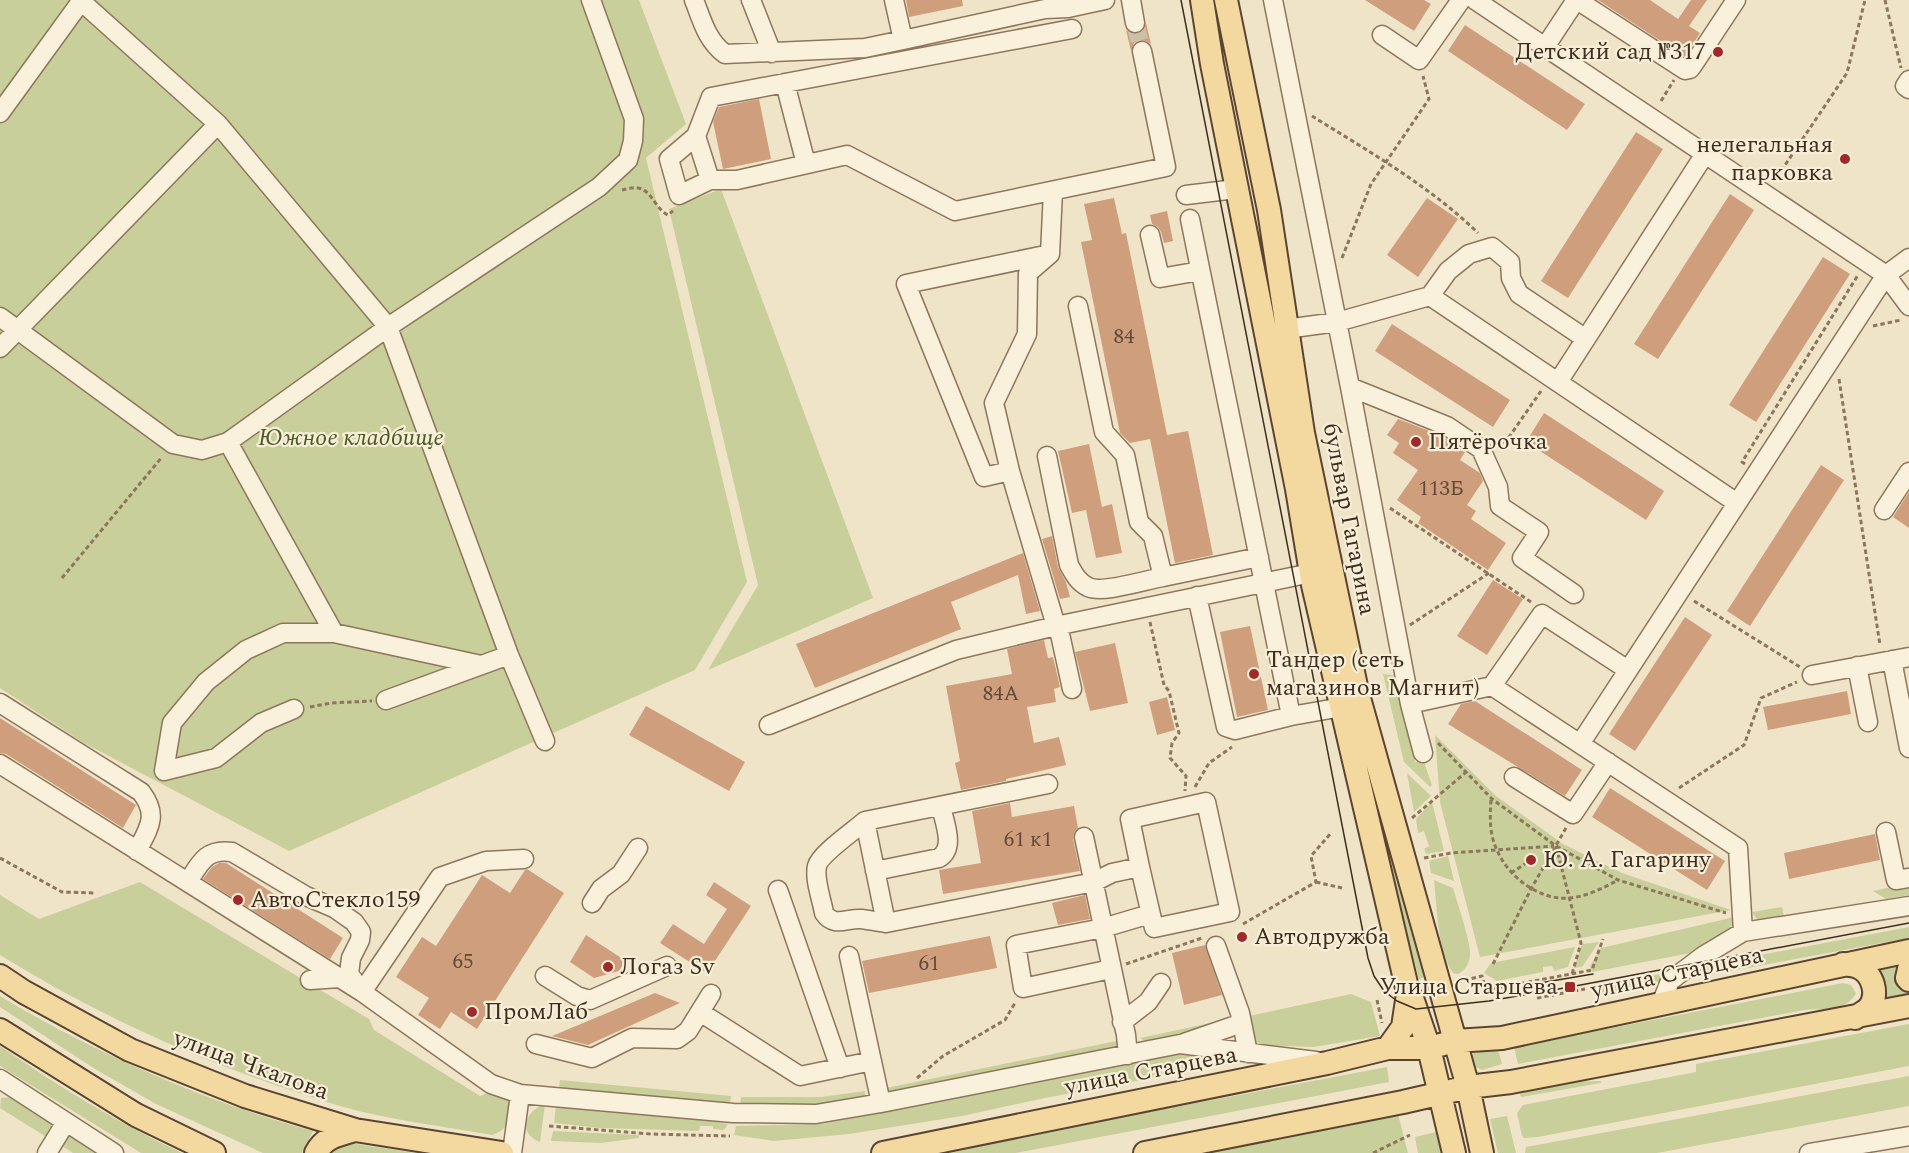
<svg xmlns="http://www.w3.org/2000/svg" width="1909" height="1153" viewBox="0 0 1909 1153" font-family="Spectral,serif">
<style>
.green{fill:#c9cf9b}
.building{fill:#cf9f7d}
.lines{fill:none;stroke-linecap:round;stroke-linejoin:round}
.minor-tunnel{stroke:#ccc0a6;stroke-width:18;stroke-dasharray:18 9;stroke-linecap:butt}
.minor-casing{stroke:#8d765c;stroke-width:21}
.major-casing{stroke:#5b4430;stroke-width:26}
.path{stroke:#8d765c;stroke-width:3;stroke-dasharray:4.5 3;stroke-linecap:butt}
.minor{stroke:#faf1dc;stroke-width:18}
.major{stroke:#f3d9a0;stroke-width:22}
.tram{stroke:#3d2e20;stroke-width:1.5}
.poi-dot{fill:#9e2a2b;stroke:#f7eed8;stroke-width:2}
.labels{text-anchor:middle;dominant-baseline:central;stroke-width:4.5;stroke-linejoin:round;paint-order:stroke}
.number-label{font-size:21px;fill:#624a37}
.poi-label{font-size:24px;fill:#3d2e20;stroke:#f7eed8;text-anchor:start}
.park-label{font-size:24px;font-style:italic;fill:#4d5a26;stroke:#f7eed8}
.street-label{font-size:24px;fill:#3d2e20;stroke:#f7eed8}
</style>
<rect width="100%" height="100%" fill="#f0e4c8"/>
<!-- green -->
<path class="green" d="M0,0H639L686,124L646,158L747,582L695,670L289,851L84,743L0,688Z
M721,189L873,598L708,670L758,585L669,209Z
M1383,674L1399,676L1415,762H1424L1432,785L1430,787L1404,762Z
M1350,692L1393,863L1425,977L1419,979L1365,771Z
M1435,735L1496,796L1563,844L1622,873L1731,910L1480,957L1440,802Z
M1407,773L1431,796L1414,812Z
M1432,802L1444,851L1426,854L1424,849L1429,846L1424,831L1418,833L1416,819Z
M1448,856L1454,881L1431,873L1429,861Z
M1434,880L1453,888C1457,902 1471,942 1470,954C1470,962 1466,970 1458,974L1453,973C1437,949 1437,908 1434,880Z
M140,882L369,1019L374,1030L480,1096L490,1092L501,1096L510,1103C508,1120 510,1129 492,1135C442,1126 389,1120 340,1106C220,1070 106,1021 0,955V895L39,919Z
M1909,883V895L1886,899L1873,891Z
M1782,907L1784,916L1764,921H1758L1752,912Z
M1739,916L1729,929L1696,952L1592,972L1590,966L1601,948Z
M1909,927V938L1683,980L1698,969L1713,964Z
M1599,942L1582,967L1574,968L1582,944Z
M1575,947L1568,967L1554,971L1552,966L1543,967V972L1497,981L1484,973L1491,963Z
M1902,957C1893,972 1898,981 1909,993L1877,1000L1872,968Z
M1669,973C1652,992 1619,992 1596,996L1594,984Z
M1843,983L1851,985L1856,993C1847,1012 1822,1008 1804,1010L1518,1064L1514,1047Z
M1351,994L1371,1002L1380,1036L1313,1047L1254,1045L1249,1016Z
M0,996C97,1054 203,1101 313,1131L302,1153H263L156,1104L95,1069L0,1007Z
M1229,1019L1200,1031L1152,1042L1145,1041L1140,1038Z
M1909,1024V1066L1538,1137L1524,1138L1522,1136L1517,1113L1523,1105L1696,1072V1064Z
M1121,1040L1118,1046L1114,1048L903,1092L892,1093L886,1088Z
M1497,1045L1502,1064L1482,1070L1476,1067L1472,1055L1475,1049Z
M0,1046C58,1086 118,1123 182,1153H141L0,1066Z
M1179,1054H1196L1244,1061L1045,1098L962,1116L849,1134L774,1141L734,1135L736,1126L822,1124Z
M1387,1067L1389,1082L1016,1153H931Z
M1909,1076V1106L1657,1153H1525L1526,1147Z
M560,1080L731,1096L730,1105L559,1088Z
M1601,1081V1083L1521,1097L1518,1089L1565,1082Z
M865,1091V1095L860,1099L834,1104L790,1107L740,1106L741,1097H821Z
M14,1097L51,1121L53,1132L48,1138L0,1108L1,1098Z
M545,1104L540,1142C517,1133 525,1111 545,1104Z
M556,1106L701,1119L728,1124L724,1130L713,1129V1126H700L699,1131L600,1128L554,1123Z
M1398,1114L1408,1153H1184Z
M1507,1116L1516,1153H1498L1490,1119Z
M553,1131L639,1135V1138L601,1143L551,1141Z
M1436,1132L1441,1153H1418L1415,1137Z
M68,1133L102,1153H73L59,1144Z
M343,1142L416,1153H329Z"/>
<!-- building -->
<path class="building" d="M906,0H962L963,6L909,17Z
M1365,0H1424L1431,4L1414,31Z
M1598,0H1650L1678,19L1691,0H1707L1689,26L1700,33L1685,57Z
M1146,23L1151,44L1146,41L1139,40L1134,43L1131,51L1126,30L1132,34H1137L1143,31Z
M1465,25L1585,104L1567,130L1448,51Z
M759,99L771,159L723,169L713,122L719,107Z
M1636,132L1663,149L1568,298L1541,281Z
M1730,194L1754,210L1658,359L1634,344Z
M1114,198L1122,234L1126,233L1167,435L1188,431L1213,555L1175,563L1150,439L1130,443L1120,433L1081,242L1092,240L1084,204Z
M1427,198L1458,219L1418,277L1387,255Z
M1167,211L1173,241L1164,243L1161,232L1158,227L1152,224L1150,215Z
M1823,257L1850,274L1756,422L1729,405Z
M1392,324L1510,400L1493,427L1375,351Z
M1544,413L1664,491L1646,520L1526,442Z
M1398,419L1427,430L1439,438L1442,436L1465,452L1460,460L1480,473L1483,481L1467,505L1476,511L1471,519L1506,543L1488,570L1418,523L1421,517L1397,500L1418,470L1393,453L1399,443L1387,435Z
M1089,444L1102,507L1112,504L1122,553L1096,558L1086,510L1072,513L1058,451Z
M1821,465L1844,480L1750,626L1727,611Z
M1909,492V528L1893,517Z
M1052,536L1058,567L1066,582L1070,597L1060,599L1042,539Z
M1023,553L1040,611L1026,614L1018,575L951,602L961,629L815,688L796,644Z
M1493,580L1523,599L1487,655L1457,636Z
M1685,617L1712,635L1635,751L1609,734Z
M1250,626L1268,710L1237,717L1220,632Z
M1044,640L1048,658L1053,657L1060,687L1054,689L1056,702L1027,707L1034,743L1059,737L1066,765L1006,779V781L961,790L955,763L960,761L946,686L1012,674L1007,649Z
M1115,643L1128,703L1090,711L1075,652Z
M1847,691L1851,714L1768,730L1763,707Z
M1167,697L1175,730L1157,735L1149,702Z
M1475,701L1582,770L1565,796L1448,724L1461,704Z
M646,706L745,762L729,791L629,735Z
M0,718L136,805L123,828L6,754L0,753Z
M1610,788L1725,861L1707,890L1592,817Z
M1010,803L1012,817L1074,806L1078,828L1074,833L1073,839L1080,871L943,894L939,870L981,863L972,811Z
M1875,834L1880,860L1789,879L1784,853Z
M219,863H226L343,938L330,959L203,879L212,867Z
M527,869L564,893L477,1029L451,1012L440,1029L418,1015L429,998L396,977L422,937L436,946L482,875L510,893L525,870Z
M714,882L751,906L707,973L660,943L673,924L704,944L727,909L706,895Z
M1085,895L1090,919L1058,925L1052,903Z
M586,935L626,961L619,971L594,978L570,962Z
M990,936L997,968L869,993L862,961Z
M1205,945L1222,995L1184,1005L1172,953Z
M655,993L680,1003L588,1045L552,1036Z"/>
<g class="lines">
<!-- minor-tunnel -->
<path class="minor-tunnel" d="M1135,23L1142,51"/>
<defs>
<path id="minor" d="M694,0C702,20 707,41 725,54L865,48L903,40
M751,0L772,53
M894,0L903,40L1045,9L1068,8L1105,0
M1131,0L1135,23
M1273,0L1350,387L1410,704L1423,753
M1475,0L1886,275L1909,306
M1577,0L1685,70L1690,69L1693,65L1736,0
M82,2L218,124L388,327L509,655L545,741
M1072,29L711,97L696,136L710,180H737L847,155L955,211L1166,167L1142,51
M1382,35L1419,60L1461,0
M1545,47L1576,0
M1909,80L1905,86L1909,89
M785,83L806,164
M0,113L82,0
M696,136L669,159L679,195L710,180
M1186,195L1236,189
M1190,219L1291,716
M1150,235L1160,278L1200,271
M1050,254L906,284L984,477L1010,471L994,403L1027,334L1028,273L1050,254L1053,191
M1430,296L1448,271L1469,254L1492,247L1510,262L1511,278L1519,294L1586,339
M1078,306L1104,432L1125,455L1139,522L1153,536L1163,577L1259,557
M0,317L173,444L202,450L228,442L388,327L599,187L628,160L633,141L634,119L591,0
M1286,329L1337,322L1430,296L1737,503
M0,348L218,124
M1558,382L1705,154
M1350,387L1447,426L1481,449L1498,487L1500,506L1539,532L1522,558L1574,594
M228,442L334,633
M1047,456L1069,565C1074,574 1078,582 1088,587C1103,594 1145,580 1163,577
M1010,471L1056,626
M1884,510L1909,472
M1197,596L1226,727L1235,730L1291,716L1342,707
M1058,625L1072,689
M1892,660L1909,748
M1857,666L1868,722
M1812,675L1909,657
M1492,686L1542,614L1628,670
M386,700L509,655
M0,703L141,792C159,815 149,828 137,851
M1410,704L1492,686L1738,848L1743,932
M294,709L261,723L216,758L164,771L172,723L206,682L246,650L283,633H334L481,665
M769,725L956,650L1056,626L1311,573
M1580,744L1886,275L1909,258
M0,764L362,992
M1514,777L1573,814L1608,762
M1048,784L865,821L886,923L1094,882L1112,873L1140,867L1154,928L1230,912L1206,802L1130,819L1140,867
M865,821C855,830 820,854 817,866C814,880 822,900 824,913C834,928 847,918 861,919C869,920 878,922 886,923
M1886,832L1896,880L1909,878
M1084,837L1126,1035L1128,1055
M524,859L486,861L440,877L362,992L491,1084L520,1094L733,1113L816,1114L881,1103L1180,1044L1316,1061
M875,871L939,858C956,848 944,822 941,806
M188,882C200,863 206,848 232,852L306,896L334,908L354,922L361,932L360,940L351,958L349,974L361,990
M778,890L840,1068
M592,903L601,889L621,874L638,848
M1216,946L1240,1013L1248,1053
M849,956L881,1103
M1111,969L1023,988L1016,945L1103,928L1150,914
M545,976L577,996L590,1000L667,966
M310,980L340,978
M1661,1004L1670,981L1703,956L1743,932L1909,906
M700,1012L800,1076L872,1061
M1122,1022L1148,1002L1161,983
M1184,1043L1242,1023
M536,1044L592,1058L632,1038L677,1039L688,1031L711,994
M0,1079L114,1153
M47,1153L66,1122
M512,1153L520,1094
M1809,1153L1909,1136"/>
<path id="major" d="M1202,0L1212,64L1297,489L1313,585L1408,992L1413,1001L1429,1048L1454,1153
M1226,0L1269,210L1303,433L1357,691L1468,1087L1482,1153
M1843,964C1848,965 1854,965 1858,967C1873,973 1880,996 1868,1009C1864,1012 1859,1015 1855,1018
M1909,969L1907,978L1909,980
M0,976L24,992L130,1050L245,1096L355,1130L502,1153
M0,1030L136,1115L214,1153
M1388,1048L1403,1027L1408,994
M316,1153C324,1137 338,1135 355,1130
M883,1153L1327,1063L1388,1048H1429L1455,1041L1502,1038L1909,951
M1145,1153L1403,1102L1468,1087L1511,1082L1909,1006"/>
</defs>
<!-- minor casing -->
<use href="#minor" class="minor-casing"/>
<!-- major casing -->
<use href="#major" class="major-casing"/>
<!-- path -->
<path class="path" d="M1885,0L1901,68
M1661,101L1674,80
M1312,116C1368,151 1431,187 1478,233
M1777,177L1847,73L1865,0
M622,190C626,189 633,187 638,188C652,190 655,209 668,215L673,211
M1342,258L1371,184L1429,99L1423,76
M1873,326L1901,320
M1839,379L1880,645
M1500,450L1541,391
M1745,464L1742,462L1858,275
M1390,508L1531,602
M62,578L162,457
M1694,601L1800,667
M1150,622L1164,685L1169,691L1179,733L1172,743L1170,758L1186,776L1185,791
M1410,625L1489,573
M310,707L331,703L372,701
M1438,743L1492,799L1556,846L1618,880L1726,913
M1195,787L1209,763L1232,747
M1679,788L1744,745L1761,698L1797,682
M1491,800C1490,817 1489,834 1497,850C1508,877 1540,901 1570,898C1588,896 1603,888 1618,880
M1412,818L1465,773
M1556,846L1581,943L1572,974
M0,858L62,892L94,893
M1424,858L1451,853L1554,846
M1511,873L1531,860
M1316,882L1342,888
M1243,924L1316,882L1311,856L1331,833
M1126,964L1202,938
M1493,964L1531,889L1566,828
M1457,982L1482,976L1486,990L1592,970L1603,939
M1537,998L1585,989
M1377,1000L1382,1023
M917,1078L943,1056L1005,1020L1015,1003
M549,1126L651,1134L730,1136
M1373,1153L1410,1135"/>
<!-- minor -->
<use href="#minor" class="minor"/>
<!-- major -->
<use href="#major" class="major"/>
<!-- tram -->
<path class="tram" d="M1181,0L1368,958L1374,976L1384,991L1397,1001L1416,1009L1489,1001L1570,987L1909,923
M1528,985L1593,974"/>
</g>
<!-- markers -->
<g class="poi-dot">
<circle cx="1718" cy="52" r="6"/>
<circle cx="1845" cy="159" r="6"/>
<circle cx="1416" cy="442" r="6"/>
<circle cx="1254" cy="674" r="6"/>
<circle cx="1531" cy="860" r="6"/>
<circle cx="238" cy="900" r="6"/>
<circle cx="1242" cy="937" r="6"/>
<circle cx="608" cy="967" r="6"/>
<rect x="1564" y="981" width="12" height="12" rx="3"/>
<circle cx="472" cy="1012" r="6"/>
</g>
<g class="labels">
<!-- number labels -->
<g class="number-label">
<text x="1124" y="337">84</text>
<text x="1441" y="489">113Б</text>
<text x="1001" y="694">84А</text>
<text x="1028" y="840">61 к1</text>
<text x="463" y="962">65</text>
<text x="929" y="964">61</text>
</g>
<!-- poi labels -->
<g class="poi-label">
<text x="1706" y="52" text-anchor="end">Детский сад №317</text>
<text x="1833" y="145" text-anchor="end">нелегальная<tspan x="1833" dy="28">парковка</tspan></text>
<text x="1428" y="442">Пятёрочка</text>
<text x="1266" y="660">Тандер (сеть<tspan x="1266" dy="28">магазинов Магнит)</tspan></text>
<text x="1543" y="860">Ю. А. Гагарину</text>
<text x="250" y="900">АвтоСтекло159</text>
<text x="1254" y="937">Автодружба</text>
<text x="620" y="967">Логаз Sv</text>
<text x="1558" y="987" text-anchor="end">Улица Старцева</text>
<text x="484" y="1012">ПромЛаб</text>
</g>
<!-- park labels -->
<g class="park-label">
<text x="351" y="438">Южное кладбище</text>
</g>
<!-- street labels -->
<g class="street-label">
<text transform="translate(1349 519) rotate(79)">бульвар Гагарина</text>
<text transform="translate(1677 973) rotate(-12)">улица Старцева</text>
<text transform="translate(251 1065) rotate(20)">улица Чкалова</text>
<text transform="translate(1151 1071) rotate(-11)">улица Старцева</text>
</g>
</g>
</svg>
